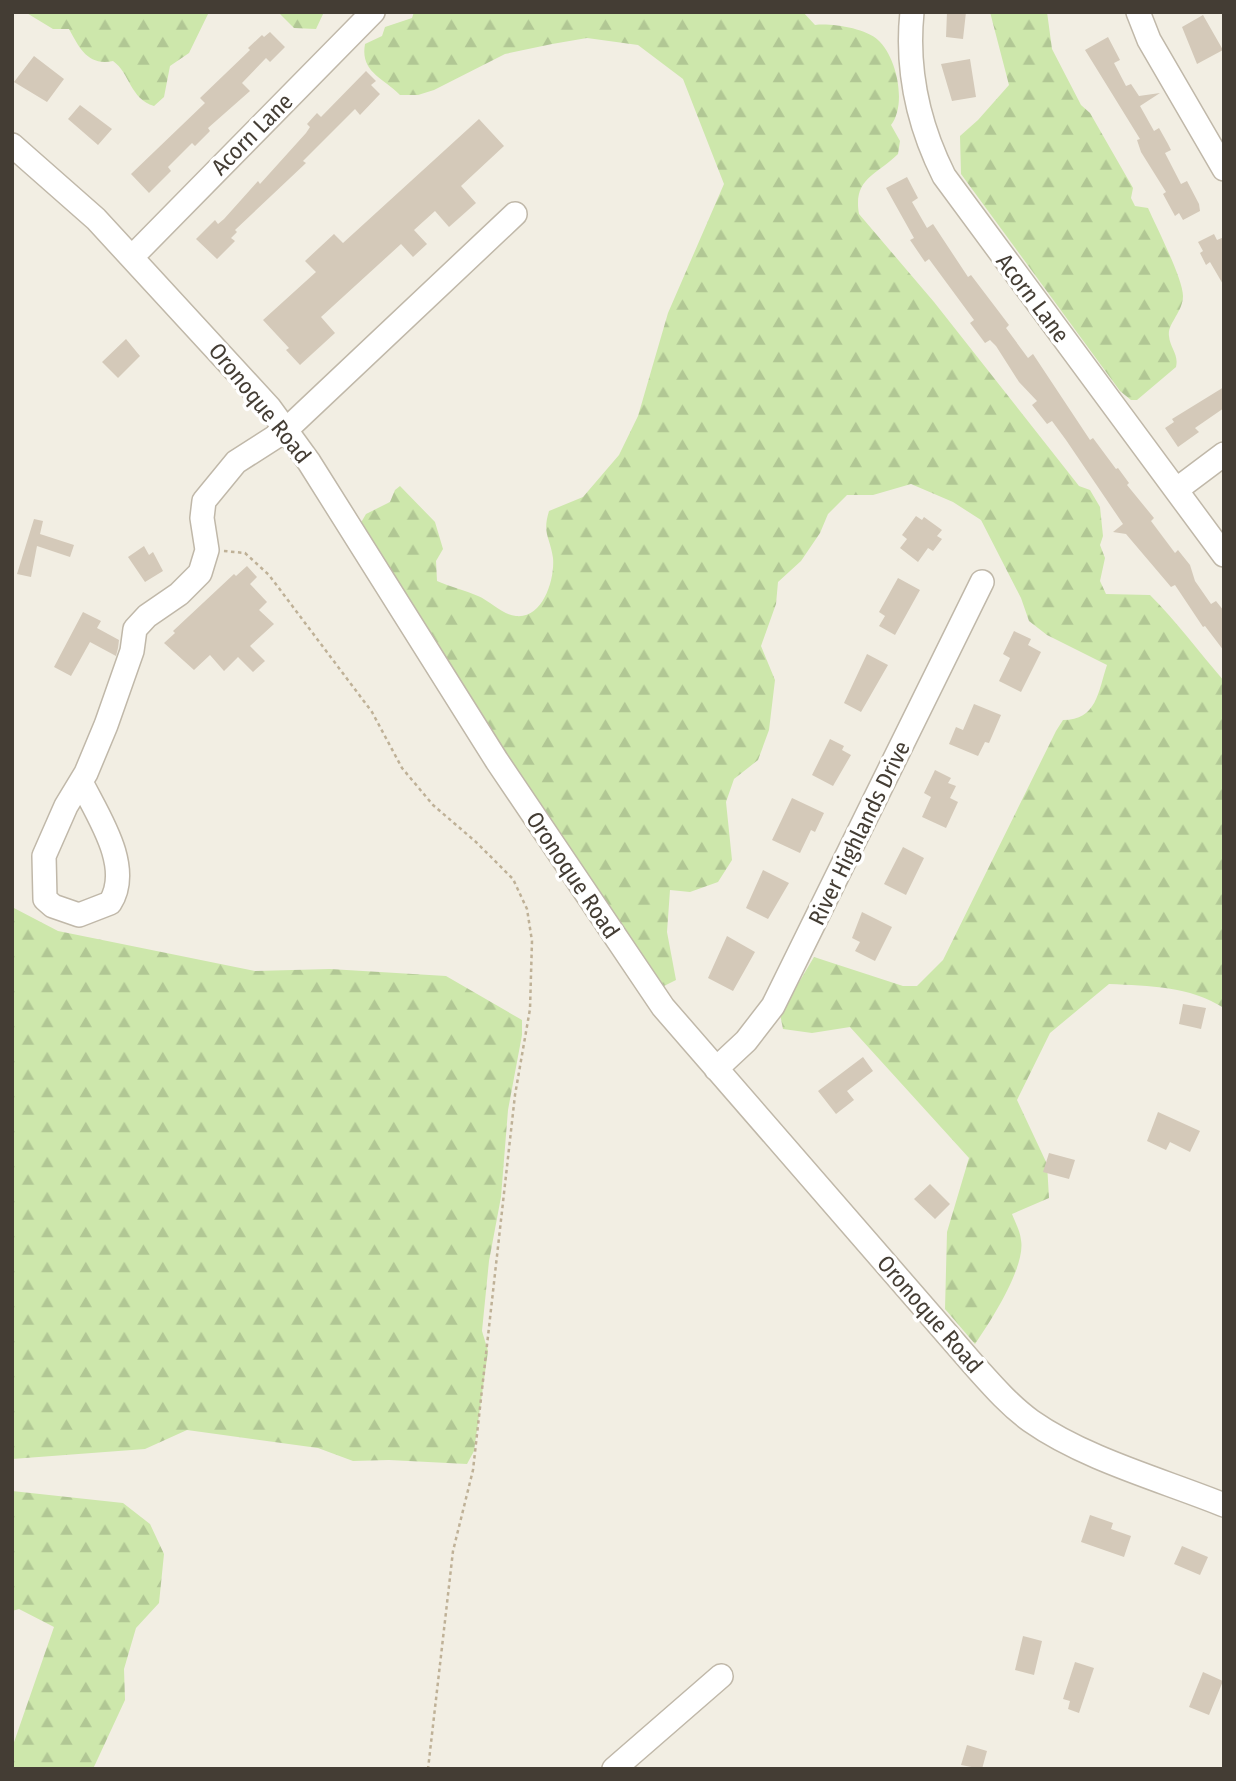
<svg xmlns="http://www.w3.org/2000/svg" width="1236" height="1781" viewBox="0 0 1236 1781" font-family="'Fira Sans Condensed',sans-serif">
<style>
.forest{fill:url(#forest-firs)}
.building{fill:#d4c9b9}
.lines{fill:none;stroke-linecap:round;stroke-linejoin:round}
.minor-casing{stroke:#c0b8a9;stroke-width:26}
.path{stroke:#bfb197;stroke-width:2.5;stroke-dasharray:3.5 3.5;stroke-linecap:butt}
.minor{stroke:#fff;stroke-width:23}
.labels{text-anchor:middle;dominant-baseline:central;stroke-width:7;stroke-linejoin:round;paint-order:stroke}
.street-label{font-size:23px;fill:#443d34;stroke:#fff}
</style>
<defs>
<pattern id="forest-firs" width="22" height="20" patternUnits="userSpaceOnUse" patternTransform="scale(1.75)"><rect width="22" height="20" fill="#cde7ab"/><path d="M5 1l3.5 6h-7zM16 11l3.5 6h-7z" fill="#b1c794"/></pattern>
</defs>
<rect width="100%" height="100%" fill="#f2eee3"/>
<!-- forest -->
<path class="forest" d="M25,12H209L189,53L170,66L164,97L154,106C130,99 130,73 113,61C88,66 80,49 69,29H53Z
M278,12H324L316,29L294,28Z
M414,12H803L815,25C831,23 865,28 878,40C897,57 907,105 891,125L900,141L898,154C875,176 853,179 859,214L934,302L1079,486L1090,490L1100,507L1103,536L1100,545L1105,558L1100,581L1106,594L1150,595C1177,622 1199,652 1224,681V1008C1189,986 1150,986 1109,984L1050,1033L1017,1100L1047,1164L1049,1198L1012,1214C1015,1222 1020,1231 1021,1240C1026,1267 990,1322 975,1344L945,1309L947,1232L969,1158L850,1027L812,1033L783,1029L780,1014L814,957L903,986H917L943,960L1056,731L1063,720C1097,720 1098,692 1107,665L1047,635L1029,621L1021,598L981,520L953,502L911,484L873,495H847L828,514L820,533L801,561L778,582L776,604L761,646L775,680L769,730L758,760L734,779L726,802L732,860L718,882L690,892L670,890L667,932L676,980L664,986L566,850L359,526L366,514L390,502L395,490L400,486L435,522L443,549L436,561L437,581C450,587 465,590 478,596C490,601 503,615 516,616C543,619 555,579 553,558C550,537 542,534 549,511L583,497L619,455L638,416L668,313L724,184L683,79L638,45L587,38L552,44L505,54L434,90L418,95H400C382,77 360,72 365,44L382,36L385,27L412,18Z
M990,12H1047L1052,49L1081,105L1090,113L1133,188L1131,198L1135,206L1148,208C1156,226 1183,279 1183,296C1183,312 1167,324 1169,336C1170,348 1179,354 1176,367L1137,400H1131L1120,391L961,174L960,136L978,120L1009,85Z
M12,907L58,931L255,971L330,969L446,976L522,1020V1035L508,1110L501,1197L489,1261L482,1331L488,1351L474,1451L467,1464L389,1460L353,1461L318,1448L187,1430L145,1449L12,1459Z
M12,1491L123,1503L150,1524L164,1554L159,1603L136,1628L124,1669L125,1700L93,1769H12V1748L54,1627L19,1609L12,1611Z"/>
<!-- building -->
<path class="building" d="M947,12H966L963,39L946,37Z
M1203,15L1223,50L1197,64L1182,27Z
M270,32L285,47L270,62L266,58L242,83L250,91L208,128L210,131L195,146L192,143L168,167L171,171L149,193L131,174L205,103L200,98L250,50L248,48L262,35L264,37Z
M1108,37L1120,60L1114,63L1126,86L1131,84L1139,96L1160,93L1140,106L1154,131L1159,128L1168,144L1171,150L1165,153L1181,184L1187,181L1199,204L1200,211L1183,220L1179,213L1175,216L1163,194L1166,192L1141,152L1137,140L1140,139L1085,50Z
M34,56L64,79L47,102L14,82Z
M970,59L976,97L952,101L941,64Z
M366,71L376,81L371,85L380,94L360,115L355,109L303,161L306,163L235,230L237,232L231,238L235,241L217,259L196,239L215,220L218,224L224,219L258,181L260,184L306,133L310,127L307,124L317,113L321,117Z
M80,105L112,129L98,145L68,119Z
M479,119L504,146L461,186L476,203L449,227L435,211L414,230L427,244L413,257L401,244L321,317L335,333L300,365L286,350L289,348L263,320L316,272L305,261L334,234L343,243Z
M907,177L918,198L912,202L927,228L933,224L968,277L971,275L1009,325L1006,328L1028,358L1033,354L1090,440L1093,438L1116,469L1118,468L1129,483L1127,485L1154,518L1151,521L1175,553L1178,550L1190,565L1195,581L1211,604L1216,601L1224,611V651L1205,626L1203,627L1175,585L1171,587L1126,534L1113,532L1123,524L1066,440L1052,421L1047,424L1032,405L1037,401L1019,382L996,346L990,340L985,343L970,323L974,320L929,259L925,262L910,240L914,238L886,188Z
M1214,234L1217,240L1224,237V286L1210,262L1206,265L1200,253L1203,251L1198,242Z
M126,339L140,356L118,378L102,362Z
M1224,387V408L1195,428L1199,432L1178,447L1165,428L1174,422L1172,419Z
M916,516L922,520L924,517L942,530L937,536L942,539L933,551L928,548L918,562L900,548L907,539L902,535Z
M34,519L43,521L40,534L74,545L70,557L37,546L31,577L17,574Z
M144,546L149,555L153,552L163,571L145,582L128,557Z
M247,566L257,577L250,584L267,602L259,610L274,624L250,646L265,661L253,672L238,657L224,671L210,655L194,670L164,643L175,633L173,631L234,574L236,576Z
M898,578L920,590L895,635L879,626L885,616L879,612Z
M83,612L101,621L97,628L119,640L118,648L116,656L90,642L71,676L54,667Z
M1014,631L1031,639L1028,645L1041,652L1021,692L999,681L1010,658L1003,654Z
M867,654L888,665L861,712L844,703Z
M974,704L1001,715L989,743L985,742L978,756L949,744L956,727L963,730Z
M830,739L844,746L842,750L851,755L833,786L812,775Z
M935,770L951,778L948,783L956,786L950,798L958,802L946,828L922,817L931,797L924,793Z
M792,798L824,813L815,832L811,830L800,853L772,840Z
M903,847L924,858L906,895L884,884Z
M763,870L789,883L768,919L746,908Z
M862,912L892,927L875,961L855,951L860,942L852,938Z
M727,936L755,952L733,991L708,978Z
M1183,1004L1206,1008L1201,1029L1179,1024Z
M863,1057L873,1071L847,1091L854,1100L836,1114L818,1091Z
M1158,1112L1200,1131L1190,1152L1170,1142L1166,1150L1147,1141Z
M1049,1153L1075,1160L1069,1179L1043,1172Z
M930,1184L950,1204L935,1219L914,1199Z
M1090,1515L1113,1523L1111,1529L1131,1536L1124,1557L1081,1542Z
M1182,1546L1208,1557L1200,1575L1174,1564Z
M1023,1636L1042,1641L1034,1675L1015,1670Z
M1075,1662L1094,1668L1079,1713L1068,1709L1070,1701L1063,1699Z
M1203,1672L1223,1681L1209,1715L1189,1707Z
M967,1745L987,1751L982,1769L961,1765Z"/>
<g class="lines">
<defs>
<path id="minor" d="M912,12C906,70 918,124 944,176L1224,555
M1138,12L1149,40L1224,169
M12,145L96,219L269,407L309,462L497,761L663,1007L973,1364C991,1384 1009,1405 1031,1421C1085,1459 1162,1480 1224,1505
M132,257L373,12
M1176,490L1224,454
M81,782C98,816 133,867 110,903L79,915L53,906L45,899L44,856L66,806L86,773L106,725L132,651L135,629L147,616L179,594L200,573L207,550L202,518L204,501L236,462L286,430L515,214
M716,1069L746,1041L773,1006L982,582
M614,1769L721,1676"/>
</defs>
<!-- minor casing -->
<use href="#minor" class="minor-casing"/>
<!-- path -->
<path class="path" d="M224,551L245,553L269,575L372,712L402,768L433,805L476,842L513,879L527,909L532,941L530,1009L515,1095L473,1470L453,1551L428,1769"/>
<!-- minor -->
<use href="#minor" class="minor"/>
</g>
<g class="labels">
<!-- street labels -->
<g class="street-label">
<text transform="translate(252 134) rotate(-45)">Acorn Lane</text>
<text transform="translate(1033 298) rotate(53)">Acorn Lane</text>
<text transform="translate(260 403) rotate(51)">Oronoque Road</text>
<text transform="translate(859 833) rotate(-64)">River Highlands Drive</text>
<text transform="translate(573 875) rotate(56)">Oronoque Road</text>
<text transform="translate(930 1314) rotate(49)">Oronoque Road</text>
</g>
</g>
<!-- border -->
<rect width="1236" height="1781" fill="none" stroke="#443d34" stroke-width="28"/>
</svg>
